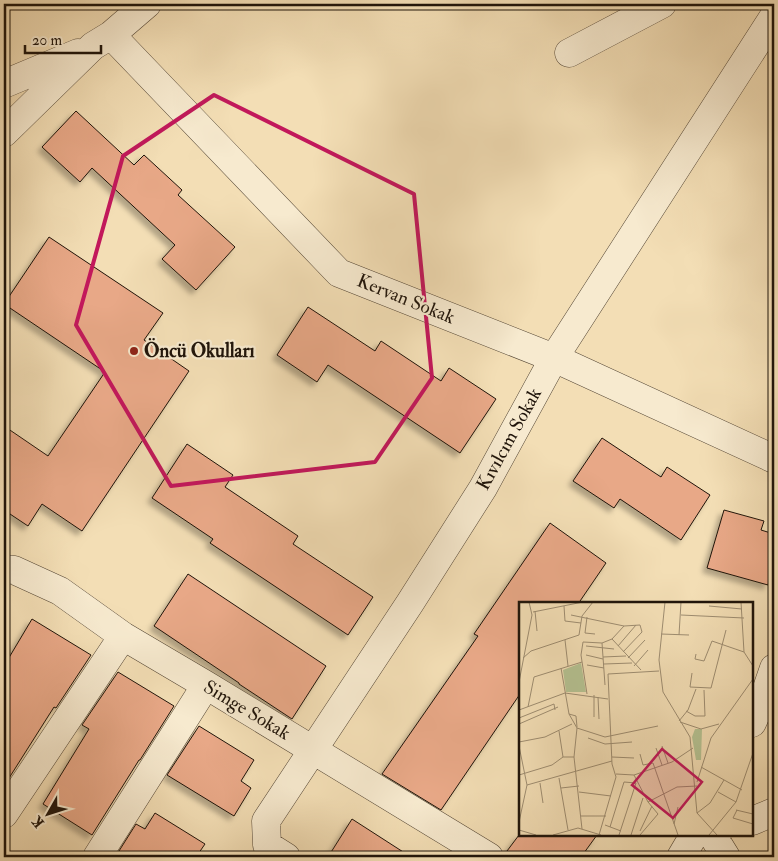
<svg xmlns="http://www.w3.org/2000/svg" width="778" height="861" viewBox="0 0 778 861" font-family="'IM FELL Double Pica',serif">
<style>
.building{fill:#e8a887;stroke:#1f140a;filter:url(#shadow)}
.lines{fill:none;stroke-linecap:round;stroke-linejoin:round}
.minor-casing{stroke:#544635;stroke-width:29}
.minor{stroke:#f7eacf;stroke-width:28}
.marked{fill:none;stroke:#c2185b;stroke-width:4;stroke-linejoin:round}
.poi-dot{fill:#8f2418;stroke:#f7eacf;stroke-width:2}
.labels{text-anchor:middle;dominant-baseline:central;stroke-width:4.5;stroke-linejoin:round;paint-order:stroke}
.street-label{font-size:19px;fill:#1f140a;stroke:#f7eacf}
.poi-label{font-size:19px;font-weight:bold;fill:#1f140a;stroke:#f7eacf;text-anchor:start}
.inset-road{fill:none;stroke:#9e8d71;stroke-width:1}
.view{fill:#c2185b;fill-opacity:0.15;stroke:#c2185b;stroke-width:2.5}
.inset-edge{fill:none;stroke:#1f140a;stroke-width:2.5}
</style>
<defs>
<filter id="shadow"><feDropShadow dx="-4.5" dy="4.5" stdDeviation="2.5" flood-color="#0004"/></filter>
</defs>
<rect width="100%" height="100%" fill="#f3deb5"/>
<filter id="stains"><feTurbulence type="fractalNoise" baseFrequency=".004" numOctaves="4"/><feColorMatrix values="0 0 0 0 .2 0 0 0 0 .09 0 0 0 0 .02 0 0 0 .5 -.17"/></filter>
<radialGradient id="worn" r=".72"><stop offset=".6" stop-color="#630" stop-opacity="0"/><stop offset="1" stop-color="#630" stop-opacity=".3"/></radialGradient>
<!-- building -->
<path class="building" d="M76,111L134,165L144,155L182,190L178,195L235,247L196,290L162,259L175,245L92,168L80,182L42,147Z
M49,237L163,313L144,340L189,371L82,531L42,504L28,526L4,510V426L48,456L105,372L4,304Z
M308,307L375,351L381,341L441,381L449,368L496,399L460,453L328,365L317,382L277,355Z
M602,438L661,477L667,467L710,495L681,540L620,499L614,508L573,481Z
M187,444L233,475L225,487L298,536L293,544L373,597L348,635L210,543L213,539L152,498Z
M724,510L764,521L761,530L774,534V562L768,585L707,568Z
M550,523L606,563L578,604H520V694L441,810L382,774L478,636L474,634Z
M188,574L326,666L292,719L239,684V683L154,626Z
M32,619L91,655L56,708L54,707L4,786V666Z
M118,672L174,706L140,760H139L92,835L43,804L89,729L82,725Z
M199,726L254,760L241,781L251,788L234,816L167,775Z
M155,813L205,844L196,857H128L119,851L136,824L145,829Z
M352,819L411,857H328Z
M519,835H597L581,857H505L504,855Z"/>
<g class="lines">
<defs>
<path id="minor" d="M111,35L339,273L554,358L774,459
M569,53L662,4
M4,84L78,53
M4,133L93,46L111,35L147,4
M4,569L14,570L60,591L123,636L206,685L489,857
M752,723L764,697L774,668
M4,814L123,636
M752,821L774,812
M717,835L713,836L726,857
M97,857L206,685
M286,857L267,845L266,821L410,603L483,488L554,358L774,16
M681,857L694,835"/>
</defs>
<!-- minor casing -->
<use href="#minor" class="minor-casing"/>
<!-- minor -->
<use href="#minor" class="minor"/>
</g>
<!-- marked area -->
<path class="marked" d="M214,95L414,194L432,378L375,462L171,486L76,325L123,156Z"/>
<!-- markers -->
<circle class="poi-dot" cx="134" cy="351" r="5"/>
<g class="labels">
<!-- street labels -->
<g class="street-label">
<text transform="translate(406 299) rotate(22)">Kervan Sokak</text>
<text transform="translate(509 439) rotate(-61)">Kıvılcım Sokak</text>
<text transform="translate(247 710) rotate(31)">Simge Sokak</text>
</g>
<!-- poi labels -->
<g class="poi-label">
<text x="144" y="351">Öncü Okulları</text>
</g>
</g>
<!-- overview -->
<g transform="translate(519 602)">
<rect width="234" height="234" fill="#f3deb5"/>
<path d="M62,61L67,90H47L44,68ZM176,127H183L182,158H177L173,135Z" fill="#b5c292"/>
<path class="inset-road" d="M146,0L140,58L144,90L171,135L178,211L198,233M222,0L225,50L234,64M45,4L46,19L62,21M190,4L223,7M16,9L18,29M14,10L64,0M52,13L105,24L93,37L83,41L64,40M162,13L225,16M68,15L66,31L76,32M142,32L170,33M60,33L63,14L74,0M160,33L162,0M93,37L122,68M46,38L49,64M64,40L62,53L68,92M83,41L86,83M67,44L95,47M99,44L117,23M104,50L123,30L121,23L105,24M177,52L176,57L185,59L193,39L225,50M67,53L84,57M84,55L107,54M4,56L12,49L60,33M109,56L126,38M85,62L113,61M68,63L85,66M115,64L129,48M42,66L50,112L58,126L55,155L63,227M173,71L171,85L192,86L207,28M0,80L13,13L10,0M75,93V115M79,95L80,117M9,105L15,75L63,60M0,108L46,91L89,97M167,109L176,114H186L185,88M50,112L57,114L58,125M0,116L35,102L36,108M160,119L169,108L177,87M161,120L182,127L200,122M0,122L39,105M58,126L86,135L139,124M40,129L44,155M69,136L86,142L113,140M0,140L26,135L53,122M0,144L8,183L0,220M143,144L149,161M137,146L143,163M121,152L124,163L134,161L159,233M93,155L115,156M182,165L223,188M97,172L115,173L153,160L174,146M0,173L33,163L44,155H55M115,173L129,200M40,176L49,228M178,180L192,136L234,77M21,181L24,201M8,183L93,159M42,186L60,184M60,190L92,194M199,190L217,200M217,208L234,212M218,208L214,216L234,222M178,211L191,201L205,178M62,214H87M155,222L159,205M86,223L102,229M91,225L105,180L117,181L100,233M0,228L17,233M121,229L133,204M34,233L59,226L82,233M80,233L97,175L93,162L89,72L140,69M112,233L124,196M121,233L139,212L129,200L158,185L178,184M190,233L217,200L234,151"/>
<path class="view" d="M143,147L183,180L154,216L113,183Z"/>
<rect width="234" height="234" class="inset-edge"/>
</g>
<!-- margin -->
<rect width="778" height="861" fill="none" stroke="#f3deb5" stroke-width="20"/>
<rect x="5" y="5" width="768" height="851" fill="none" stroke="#1f140a" stroke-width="2.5"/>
<rect x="10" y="10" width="758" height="841" fill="none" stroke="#1f140a"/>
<!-- north arrow -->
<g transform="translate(48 814) rotate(231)" stroke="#f7eacf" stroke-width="4" paint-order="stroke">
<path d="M0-4L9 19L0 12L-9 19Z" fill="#1f140a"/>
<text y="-8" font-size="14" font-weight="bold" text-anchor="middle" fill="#1f140a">K</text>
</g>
<!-- scale -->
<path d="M25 45v8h76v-8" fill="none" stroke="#1f140a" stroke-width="2.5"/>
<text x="32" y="45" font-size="15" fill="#1f140a" stroke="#f7eacf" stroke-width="4" paint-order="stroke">20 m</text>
<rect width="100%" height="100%" filter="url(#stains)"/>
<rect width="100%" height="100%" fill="url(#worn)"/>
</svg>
